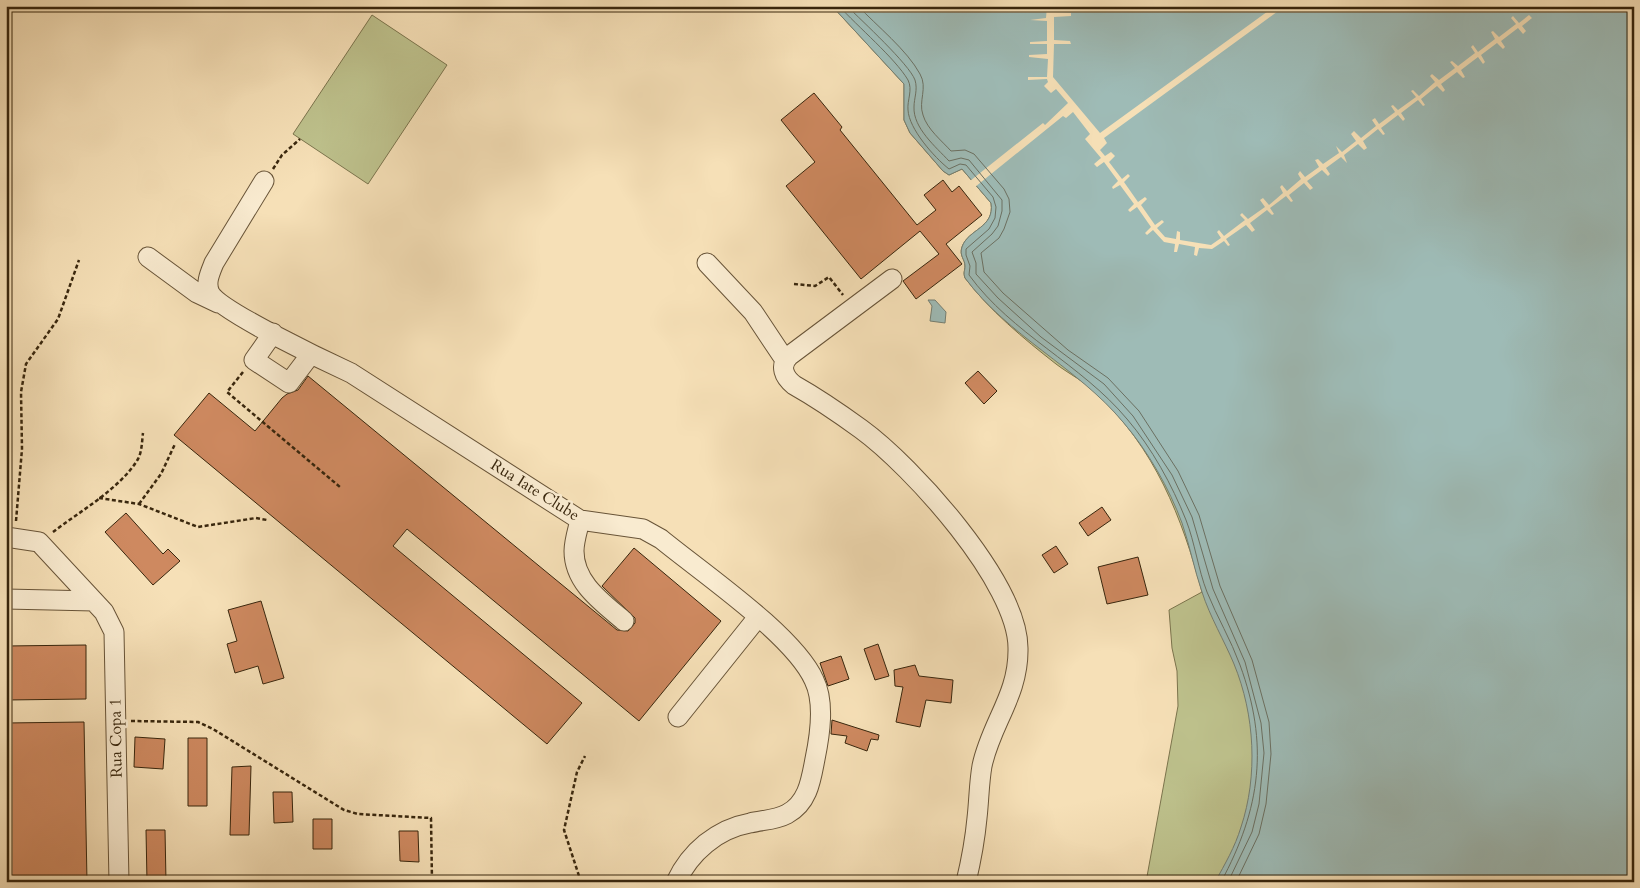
<svg xmlns="http://www.w3.org/2000/svg" width="1640" height="888" viewBox="0 0 1640 888" font-family="Cardo,serif">
<style>
.green{fill:#bec28d;stroke:#7b744d}
.water{fill:#9ebbb6;stroke:#757f72}
.pier{fill:#f6e0b7}
.lines{fill:none;stroke-linecap:round;stroke-linejoin:round}
.shore{stroke:#6b7062;stroke-width:1}
.building{fill:#ce8960;stroke:#38260d}
.minor-casing{stroke:#685438;stroke-width:21}
.path{stroke:#38260d;stroke-width:2.5;stroke-dasharray:4 2.5;stroke-linecap:butt}
.minor{stroke:#f9ebd0;stroke-width:19}
.labels{text-anchor:middle;dominant-baseline:central;stroke-width:5;stroke-linejoin:round;paint-order:stroke}
.street-label{font-size:16px;fill:#38260d;stroke:#f9ebd0}
</style>
<rect width="100%" height="100%" fill="#f6e0b7"/>
<filter id="stains"><feTurbulence type="fractalNoise" baseFrequency=".004" numOctaves="4"/><feColorMatrix values="0 0 0 0 .2 0 0 0 0 .09 0 0 0 0 .02 0 0 0 .5 -.17"/></filter>
<radialGradient id="worn" r=".72"><stop offset=".6" stop-color="#630" stop-opacity="0"/><stop offset="1" stop-color="#630" stop-opacity=".3"/></radialGradient>
<!-- green -->
<path class="green" d="M832,6H878L1100,350L1255,663L1260,882H1146L1178,706L1177,671L1172,648L1169,610L1202,592C1182,517 1155,448 1096,393C1084,381 1069,374 1056,364C1024,339 989,310 965,278C963,272 965,271 965,266C965,259 959,256 962,247C968,229 995,228 991,203L962,169L949,175L943,171L910,133L904,120V84Z
M372,15L447,65L368,184L293,134Z"/>
<!-- water -->
<path class="water" d="M832,6H1634V882H1215C1225,864 1235,847 1241,827C1258,776 1255,715 1234,664C1224,640 1210,617 1202,592C1194,569 1190,546 1182,523C1169,488 1148,451 1123,422C1077,367 1008,336 965,278C963,272 965,271 965,266C965,259 959,256 962,247C968,229 995,228 991,203L962,169L949,175L943,171L910,133L904,120V84Z
M928,300H935L946,312L945,323L930,321L932,306Z"/>
<!-- pier -->
<path class="pier" d="M1047,6H1054V12L1071,13V16L1054,17V40L1070,41L1071,44H1054L1053,77L1100,133L1275,6H1285L1104,138L1107,143L1100,150L1105,156L1111,152L1115,156L1109,162L1122,179L1128,174L1130,176L1124,182L1138,202L1145,197L1147,199L1141,205L1155,225L1162,220L1164,222L1157,228L1165,237L1176,239L1177,231L1180,232V240L1211,245L1221,238L1217,232L1219,230L1224,236L1245,220L1240,215L1242,213L1248,219L1265,207L1260,200L1263,198L1269,205L1283,193L1280,187L1282,185L1287,191L1301,179L1298,174L1300,171L1305,177L1319,167L1315,160L1318,159L1323,164L1339,153L1336,146L1342,152L1356,141L1351,134L1354,131L1361,138L1376,126L1372,120L1375,118L1379,124L1395,112L1391,106L1393,105L1398,110L1416,97L1411,91L1413,90L1419,96L1435,82L1430,76L1432,74L1439,80L1455,68L1450,62L1452,61L1458,66L1475,53L1471,47L1473,45L1478,52L1495,39L1491,32L1493,31L1499,37L1516,24L1511,18L1513,16L1519,23L1529,15L1532,18L1522,26L1526,31L1523,34L1518,28L1501,41L1505,47L1503,49L1497,43L1481,55L1485,62L1483,64L1478,57L1461,70L1465,77L1463,78L1457,72L1441,84L1445,90L1443,92L1437,86L1421,99L1425,105L1423,106L1418,100L1401,113L1405,119L1403,121L1398,115L1381,128L1385,134L1383,135L1378,129L1363,141L1367,148L1364,150L1358,144L1344,155L1347,163L1341,157L1326,168L1330,174L1328,176L1322,170L1307,181L1313,188L1310,190L1304,183L1289,195L1293,201L1291,202L1286,196L1270,208L1274,214L1272,215L1267,210L1250,223L1255,230L1252,232L1246,225L1226,239L1230,245L1228,246L1224,241L1212,249L1199,248L1197,256L1194,255L1195,247L1179,244L1177,252H1174L1175,244L1164,242L1153,230L1147,235L1145,233L1151,227L1137,207L1130,212L1128,210L1134,204L1120,185L1113,189L1112,187L1118,181L1104,162L1097,167L1094,164L1101,158L1085,139L1090,134L1073,112L1066,118L1063,116L975,187L970,181L1043,123L1045,125L1068,103L1056,89L1051,93L1044,86L1048,82L1047,79L1028,80V77H1047L1048,59L1029,57V55L1047,54V44H1030V42L1047,41V21L1030,20L1046,18Z"/>
<g class="lines">
<!-- shore -->
<path class="shore" d="M839,6C857,26 895,58 908,80C913,90 907,100 908,110C909,129 934,157 949,169L960,164L966,165L993,197L996,207L995,218L989,229L966,249V255L970,266L969,275C1012,334 1081,364 1127,419C1152,448 1172,485 1186,520C1195,543 1198,569 1207,592C1217,617 1231,640 1240,665C1269,744 1261,808 1221,882
M847,6C862,21 909,64 915,80C918,90 914,98 914,107C913,128 936,147 949,161L961,158L969,160L1002,200V211L998,226L992,234L972,252L976,263V274L998,298L1041,337L1104,384L1133,416L1172,475L1192,517L1213,589L1245,662L1261,723L1264,753L1259,804L1252,832L1228,882
M858,6C877,26 907,50 920,74C928,88 918,101 923,115C927,129 942,141 951,151L965,150L974,154L1004,189L1009,199L1010,212L1004,229L999,238L981,253L984,272L1003,293L1068,350L1108,378L1139,411L1178,471L1199,515L1220,586L1252,660L1269,722L1271,754L1266,804L1259,834L1236,882"/>
</g>
<!-- building -->
<path class="building" d="M814,93L842,127L840,130L917,225L936,210L924,195L943,180L952,192L959,186L982,215L946,244L962,264L916,299L903,281L939,254L920,231L861,279L786,186L815,162L781,120Z
M978,371L997,391L984,404L965,383Z
M308,376L617,630L628,631L635,623V618L602,586L634,548L721,621L639,721L407,529L393,546L582,703L547,744L174,435L209,393L255,431L282,398L287,394L298,390Z
M1102,507L1111,520L1088,536L1079,523Z
M126,513L163,554L168,549L180,561L153,585L105,532Z
M1056,546L1068,564L1054,573L1042,555Z
M1138,557L1148,595L1107,604L1098,567Z
M261,601L284,678L263,684L258,666L235,673L227,644L237,641L228,610Z
M878,644L889,676L875,680L864,649Z
M86,645V699L6,700V646Z
M841,656L849,679L828,686L820,663Z
M915,665L919,676L953,680L951,703L926,700L920,727L896,722L903,687L895,686L894,670Z
M832,720L879,735L878,740L871,739L867,751L845,743L847,736L831,734Z
M84,722L87,882H6V723Z
M135,737L165,739L163,769L134,767Z
M188,738H207V806H188Z
M251,766L249,835H230L232,767Z
M273,792H292L293,822L274,823Z
M313,819H332V849H313Z
M146,830H165L166,882H147Z
M399,831H418L419,862L400,861Z"/>
<g class="lines">
<defs>
<path id="minor" d="M264,181L214,263C210,273 205,283 210,293C220,311 327,362 351,373L580,520L643,529L661,539C701,572 794,635 814,680C825,702 820,735 815,759C811,780 808,803 787,814C776,820 763,820 750,823C717,829 690,852 676,882
M148,257L197,293L218,303
M707,263L753,312L785,360
M892,279L789,356C779,366 784,377 794,385C817,398 839,413 861,429C912,466 1018,583 1018,648C1019,695 991,723 982,766C979,783 979,801 977,818C975,840 971,861 966,882
M273,333L254,360L289,383L311,354
M580,520C578,529 574,541 574,551C574,583 602,602 624,621
M6,537L39,542L104,612L114,632L119,882
M6,599L94,601
M678,717L758,617"/>
</defs>
<!-- minor casing -->
<use href="#minor" class="minor-casing"/>
<!-- path -->
<path class="path" d="M273,169L282,155L300,139
M794,284L815,286L829,277L843,295
M243,372L227,392L340,487
M99,498L139,504L198,527L256,518L267,520
M139,504L161,474L175,444
M16,521L22,449L21,392L26,364L58,319L79,260
M53,532C79,512 121,488 138,459C142,452 142,440 143,433
M131,721L198,722L213,729L344,810L358,814L431,818L432,882
M581,882L564,830L577,772L585,756"/>
<!-- minor -->
<use href="#minor" class="minor"/>
</g>
<g class="labels">
<!-- street labels -->
<g class="street-label">
<text transform="translate(535 490) rotate(32)">Rua Iate Clube</text>
<text transform="translate(116 738) rotate(-91)">Rua Copa 1</text>
</g>
</g>
<!-- margin -->
<rect width="1640" height="888" fill="none" stroke="#f6e0b7" stroke-width="25"/>
<rect x="8" y="8" width="1625" height="873" fill="none" stroke="#38260d" stroke-width="2.5"/>
<rect x="12" y="12" width="1615" height="863" fill="none" stroke="#38260d"/>
<rect width="100%" height="100%" filter="url(#stains)"/>
<rect width="100%" height="100%" fill="url(#worn)"/>
</svg>
